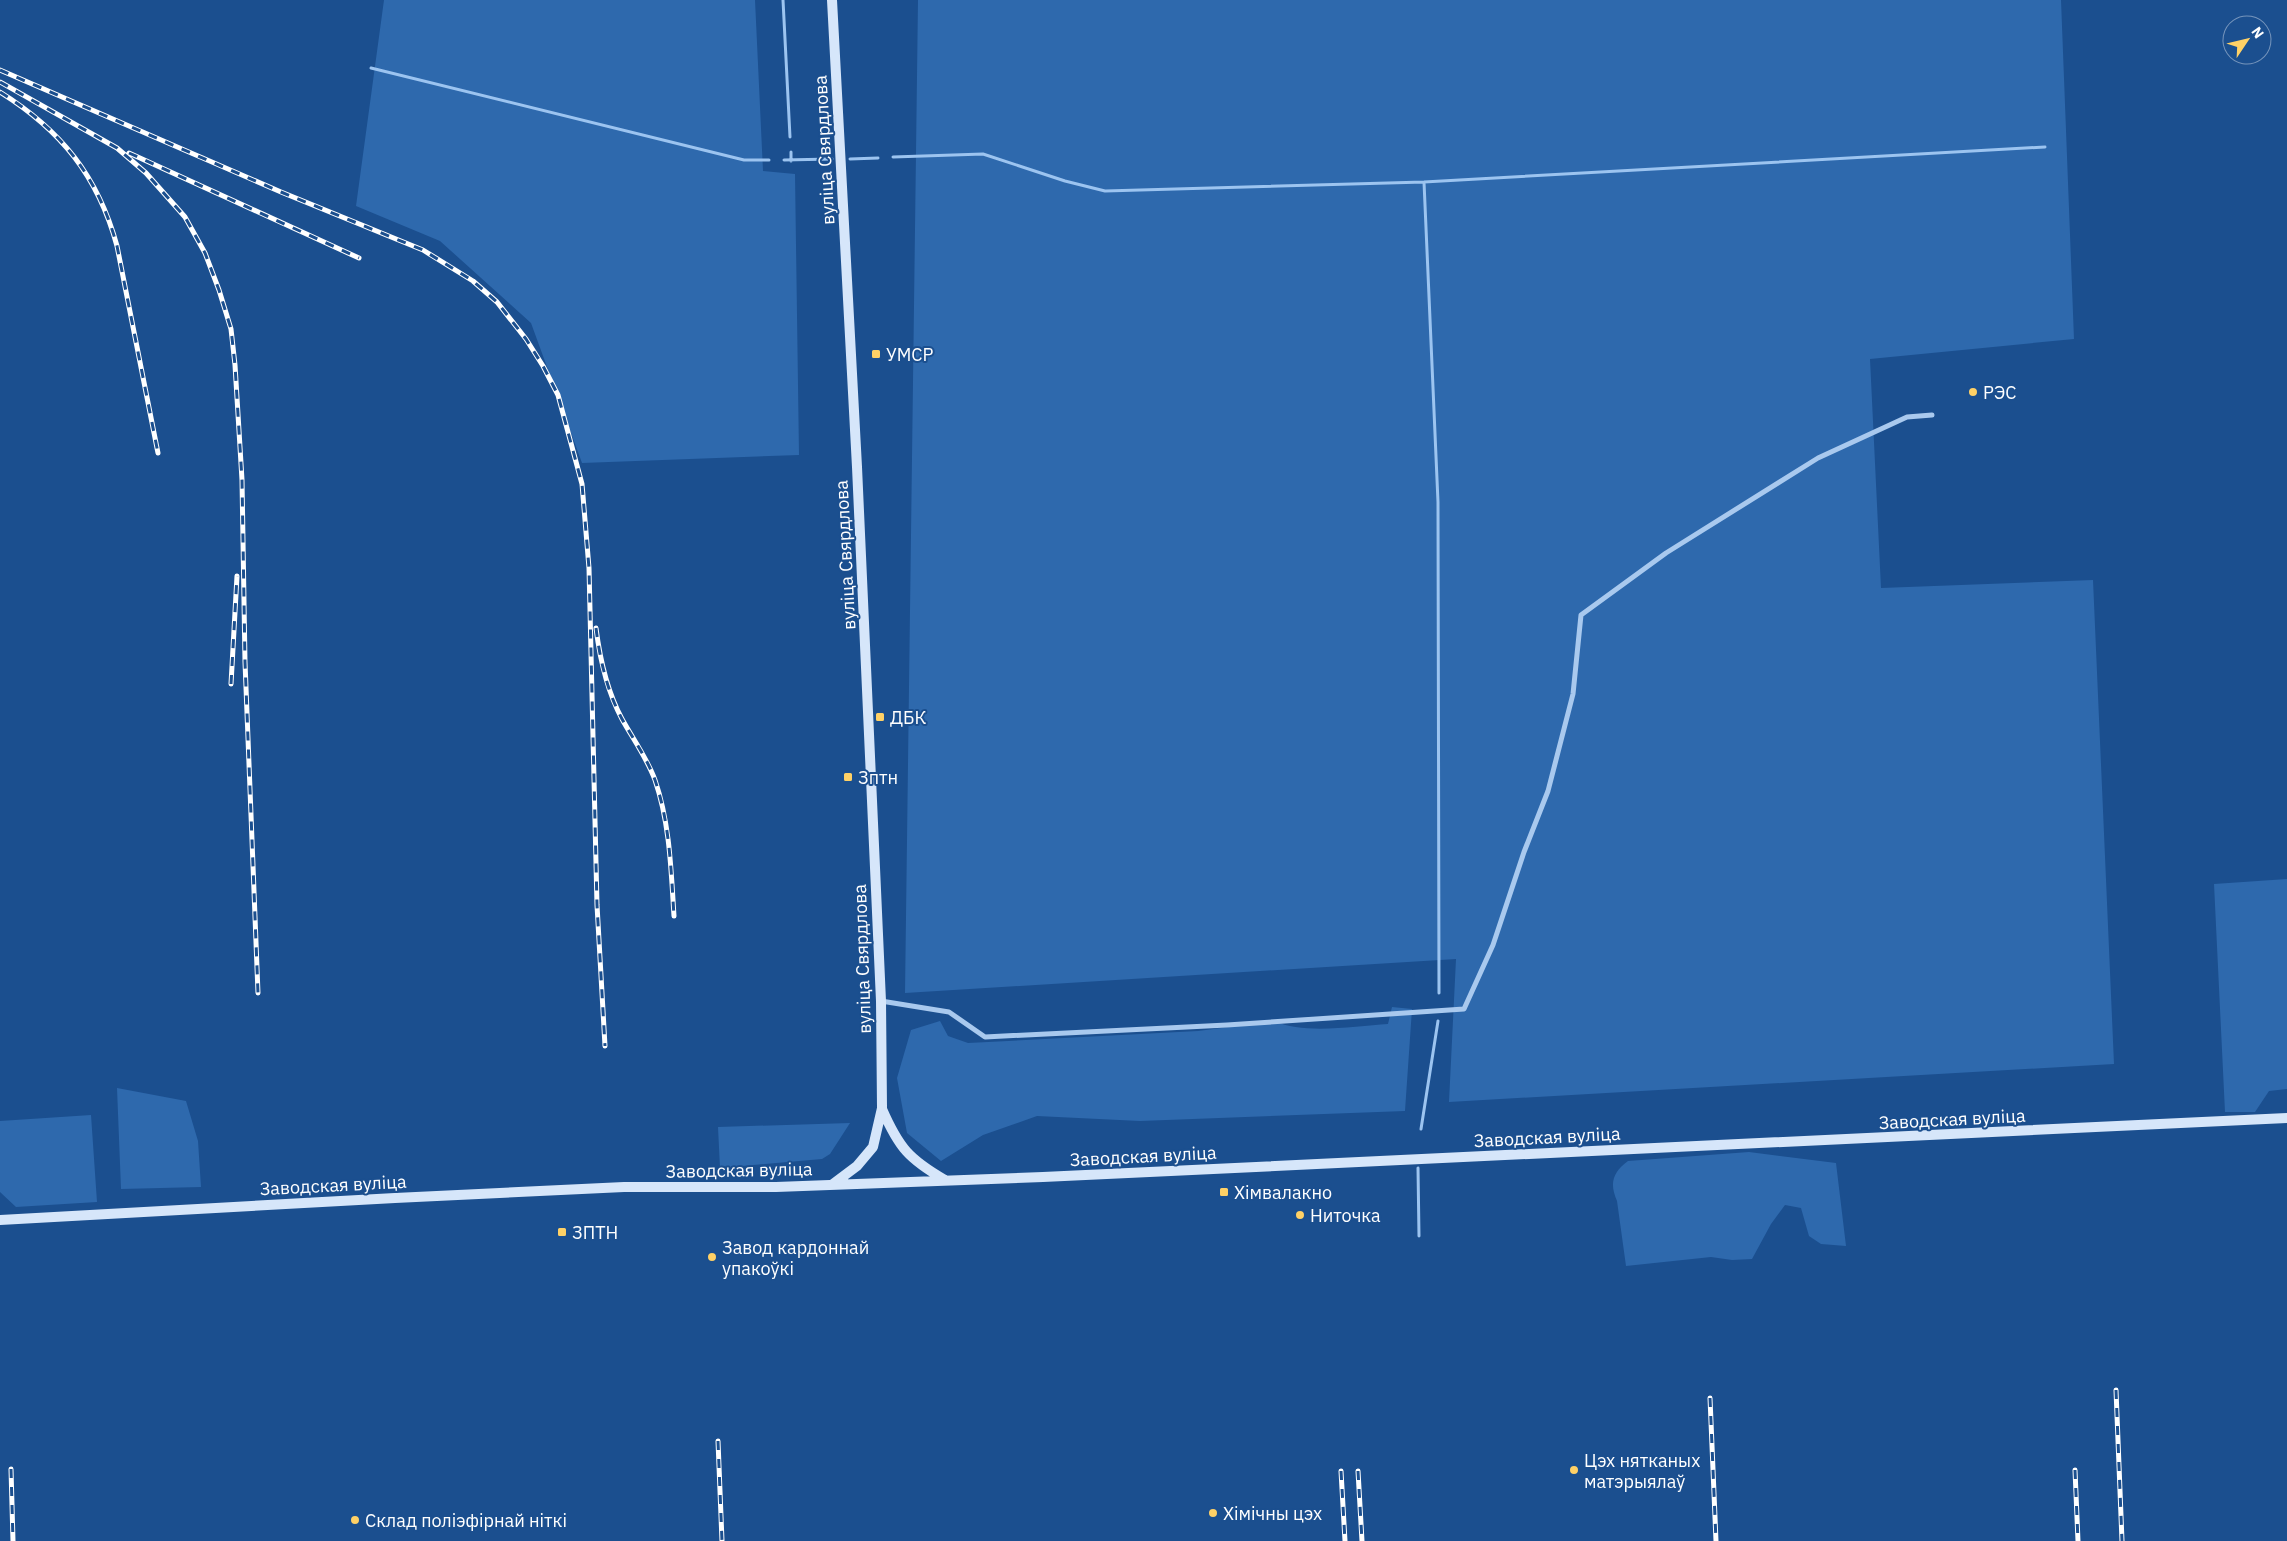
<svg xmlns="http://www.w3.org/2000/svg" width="2287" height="1541" viewBox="0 0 2287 1541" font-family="'IBM Plex Sans',sans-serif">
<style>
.green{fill:#2e69ad}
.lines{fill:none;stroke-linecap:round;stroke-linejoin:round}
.stream{stroke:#9cc4f0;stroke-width:3}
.street{stroke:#a9c9ee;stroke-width:5}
.secondary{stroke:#d6e6fa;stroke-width:10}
.rail-casing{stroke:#fff;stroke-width:5}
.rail{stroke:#1b4f8f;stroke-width:3;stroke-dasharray:9;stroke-linecap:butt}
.poi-dot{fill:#ffd166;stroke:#1b4f8f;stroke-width:2}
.labels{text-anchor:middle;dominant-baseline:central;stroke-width:4;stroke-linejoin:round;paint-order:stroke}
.street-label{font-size:18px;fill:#fff;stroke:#1b4f8f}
.poi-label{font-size:18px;fill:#fff;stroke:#1b4f8f;text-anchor:start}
</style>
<rect width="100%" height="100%" fill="#1b4f8f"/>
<!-- green -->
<path class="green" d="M384,0H755L763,171L795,174L799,455L582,463L531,323L440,241L356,206Z
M918,0H2061L2074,339L1870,359L1881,588L2093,580L2114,1064L1449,1102L1456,959L905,993Z
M2287,879V1089L2269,1091L2255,1112H2225L2214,884Z
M1392,1007L1412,1009L1405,1111L1140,1121L1037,1116L983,1135L941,1161L907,1133L897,1078L911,1030L940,1021L948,1036L968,1043L1198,1031L1275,1021C1303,1035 1356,1026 1388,1024Z
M117,1088L186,1101L198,1141L201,1187L121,1189Z
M91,1115L97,1202L16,1207L0,1192V1121Z
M850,1123L830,1154L822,1159L720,1168L718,1127Z
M1749,1152L1836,1163L1846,1246L1821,1244L1809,1236L1801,1208L1785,1205L1771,1224L1752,1259L1732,1260L1711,1257L1626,1266L1617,1201C1609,1183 1613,1172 1628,1161Z"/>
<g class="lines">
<!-- stream -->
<path class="stream" d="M783,0L790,137
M371,68L744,160H769
M791,152V161
M893,157L983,154L1065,181L1105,191L1424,182L2045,147
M850,159L878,158
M784,160L832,159
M1424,182L1438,502L1439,993
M1421,1129L1438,1021
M1418,1168L1419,1236"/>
<!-- street -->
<path class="street" d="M881,1001L949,1012L985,1037L1227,1025L1464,1009L1493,945L1524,852L1548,791L1573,694L1581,615L1666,553L1818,458L1907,417L1932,415"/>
<!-- secondary -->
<path class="secondary" d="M832,0L857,467L881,1001L882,1108L873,1147L857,1166L833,1184
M882,1109C899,1148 909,1159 945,1180
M0,1220L395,1198L624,1187H776L1043,1177L2287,1118"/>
<defs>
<path id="rail" d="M0,70L281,192L423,250L473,281L497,302L526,339L543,366L558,395L582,484L589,568L597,905L605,1046
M0,82L117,148L146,173L185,217L205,253L219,290L231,329L235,365L242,480L245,662L258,993
M0,92C61,130 98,176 117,246L158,453
M129,153L359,258
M596,628C600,660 607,691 622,719C633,739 647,758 655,780C670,824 671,870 674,916
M231,684L237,576
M2116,1390L2122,1541
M1710,1398L1716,1541
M718,1441L722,1541
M11,1469L13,1541
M2075,1470L2078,1541
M1341,1471L1345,1541
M1358,1471L1362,1541"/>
</defs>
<!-- rail casing -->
<use href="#rail" class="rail-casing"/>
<!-- rail -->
<use href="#rail" class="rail"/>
</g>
<!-- markers -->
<g class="poi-dot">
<rect x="871" y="349" width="10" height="10" rx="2.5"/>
<circle cx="1973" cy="392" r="5"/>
<rect x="875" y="712" width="10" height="10" rx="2.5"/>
<rect x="843" y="772" width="10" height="10" rx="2.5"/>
<rect x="1219" y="1187" width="10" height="10" rx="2.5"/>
<circle cx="1300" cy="1215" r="5"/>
<rect x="557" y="1227" width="10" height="10" rx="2.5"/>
<circle cx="712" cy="1257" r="5"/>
<circle cx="1574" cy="1470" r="5"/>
<circle cx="1213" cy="1513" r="5"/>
<circle cx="355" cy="1520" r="5"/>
</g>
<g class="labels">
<!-- street labels -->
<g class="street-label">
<text transform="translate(824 150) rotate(-93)">вуліца Свярдлова</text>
<text transform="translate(845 555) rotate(-93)">вуліца Свярдлова</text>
<text transform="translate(862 959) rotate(-92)">вуліца Свярдлова</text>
<text transform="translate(1952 1119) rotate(-3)">Заводская вуліца</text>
<text transform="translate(1547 1137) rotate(-3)">Заводская вуліца</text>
<text transform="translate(1143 1156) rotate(-3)">Заводская вуліца</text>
<text transform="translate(739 1170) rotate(-1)">Заводская вуліца</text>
<text transform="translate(333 1185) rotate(-3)">Заводская вуліца</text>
</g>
<!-- poi labels -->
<g class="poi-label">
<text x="886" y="354">УМСР</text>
<text x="1983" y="392">РЭС</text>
<text x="890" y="717">ДБК</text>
<text x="858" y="777">Зптн</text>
<text x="1234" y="1192">Хімвалакно</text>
<text x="1310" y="1215">Ниточка</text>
<text x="572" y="1232">ЗПТН</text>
<text x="722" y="1247">Завод кардоннай<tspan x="722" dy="21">упакоўкі</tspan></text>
<text x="1584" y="1460">Цэх нятканых<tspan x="1584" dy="21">матэрыялаў</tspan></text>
<text x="1223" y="1513">Хімічны цэх</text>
<text x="365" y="1520">Склад поліэфірнай ніткі</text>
</g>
</g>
<!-- north arrow -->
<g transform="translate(2247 40) rotate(55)"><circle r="24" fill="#1b4f8f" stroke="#7695bc"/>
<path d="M0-4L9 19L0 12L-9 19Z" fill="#ffd166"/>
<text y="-8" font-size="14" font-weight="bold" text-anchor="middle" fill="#ffffff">N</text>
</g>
</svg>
